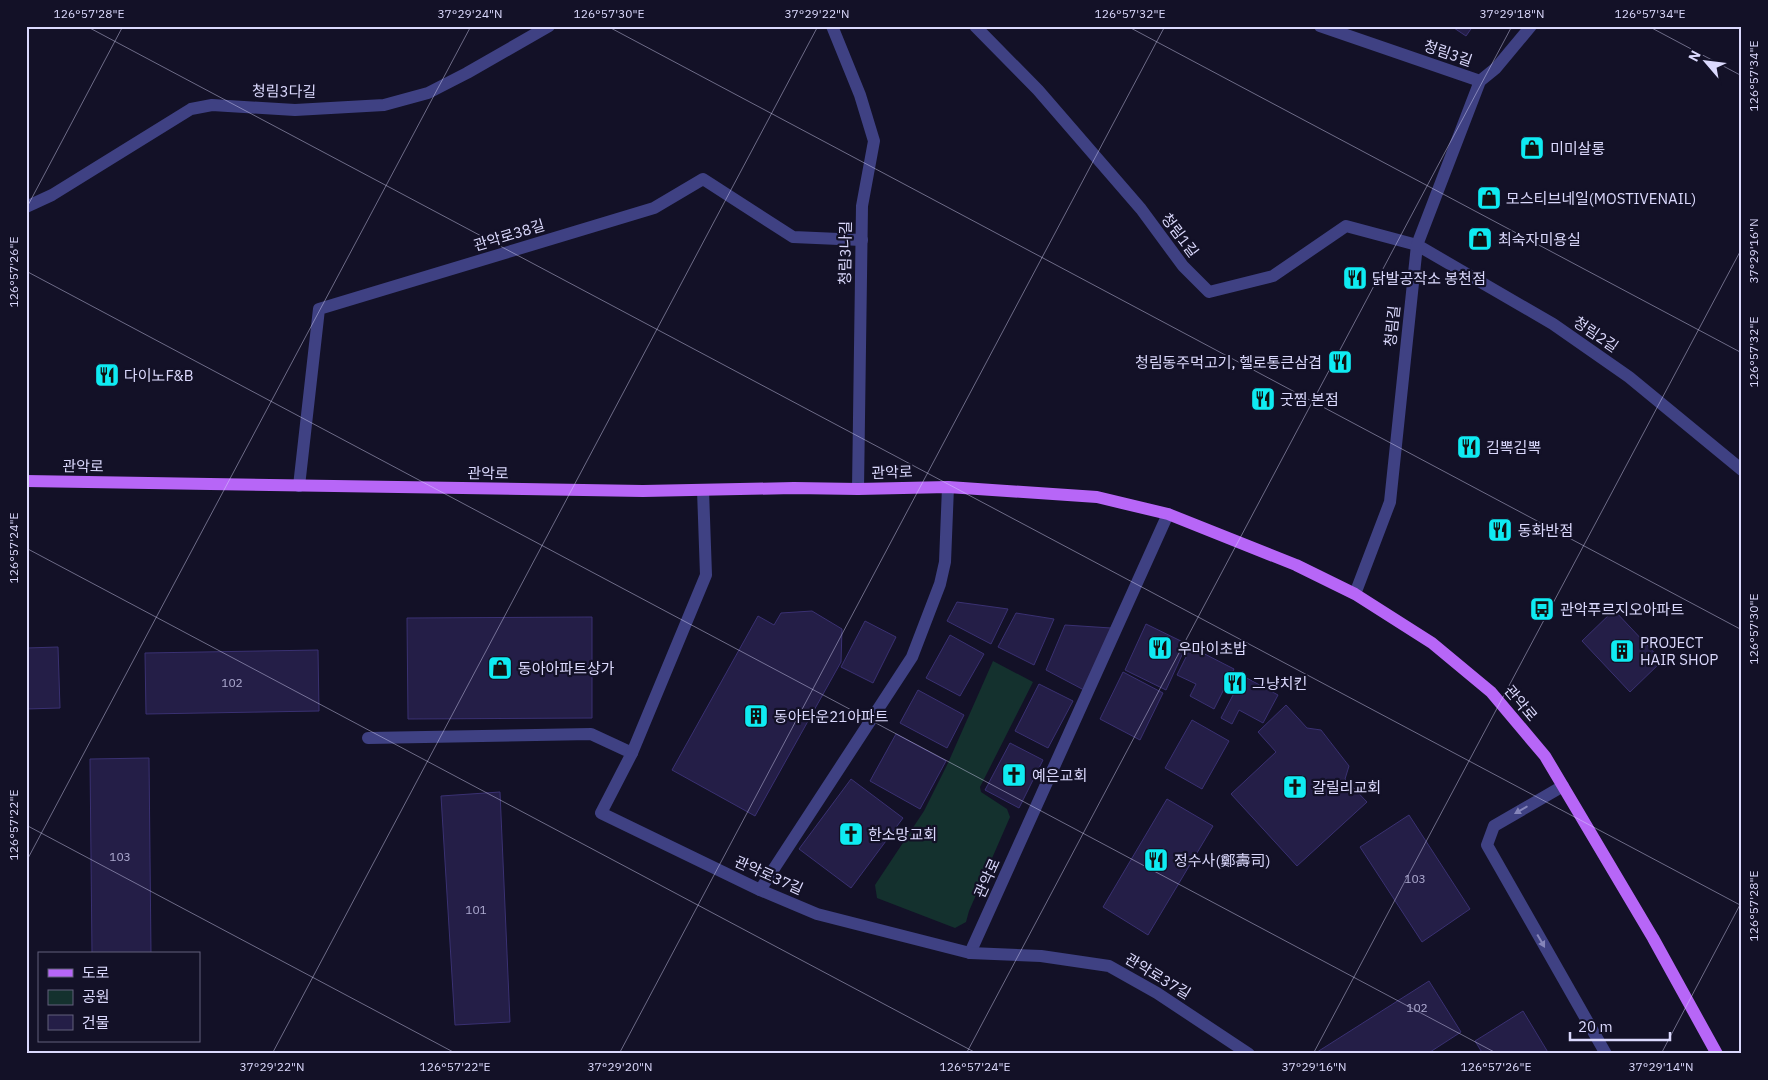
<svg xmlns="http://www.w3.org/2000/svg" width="1768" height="1080" viewBox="0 0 1768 1080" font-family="'IBM Plex Sans','Noto Sans KR',sans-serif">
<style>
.green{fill:#14312e}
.building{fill:#241e47;stroke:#3a3172}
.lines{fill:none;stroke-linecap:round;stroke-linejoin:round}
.lane{stroke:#3f4183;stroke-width:12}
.street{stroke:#3f4183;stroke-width:12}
.primary{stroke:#b766f7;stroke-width:12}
.oneway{fill:#8585ba}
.ticks{fill:none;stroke:#dbd9fd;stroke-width:1;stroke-opacity:0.45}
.labels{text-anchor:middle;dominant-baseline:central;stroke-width:4.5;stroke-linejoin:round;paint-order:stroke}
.number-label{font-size:12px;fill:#adaad0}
.street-label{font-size:15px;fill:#dbd9fd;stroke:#131127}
.poi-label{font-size:15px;fill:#dbd9fd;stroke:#131127;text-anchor:start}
.neatline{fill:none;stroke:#dbd9fd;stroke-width:2}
.ticks-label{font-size:12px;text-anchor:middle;fill:#dbd9fd}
</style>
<rect width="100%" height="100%" fill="#131127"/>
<!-- green -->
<path class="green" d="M993,661L1033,682L980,787L981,792L1007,809L1010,817L969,911L966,922L955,928L877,898L875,885L924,811L948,763Z"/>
<!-- building -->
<path class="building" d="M1451,26H1473L1466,36Z
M957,602L1008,609L991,644L947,621Z
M1614,610L1662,661L1630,692L1582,641Z
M812,611L842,629L841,662L755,816L672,770L758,616L774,625L781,613Z
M1016,613L1054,619L1034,665L998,647Z
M592,617V718L408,719L407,618Z
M865,621L896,637L873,683L841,667Z
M1146,624L1187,644L1166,690L1125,670Z
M1065,625L1111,628L1084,690L1046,670Z
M950,635L984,654L960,696L926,678Z
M58,647L60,708L26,709V648Z
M1191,647L1234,669L1214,709L1190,696L1196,684L1177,675Z
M318,650L319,711L146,714L145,653Z
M1123,672L1163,693L1140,740L1100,719Z
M1243,676L1278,695L1263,723L1239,710L1232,724L1221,718Z
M1039,684L1073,701L1048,748L1015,731Z
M918,690L964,715L947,748L900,723Z
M1286,705L1307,728L1321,730L1349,766L1345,779L1367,802L1297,866L1231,794L1276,752L1258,732Z
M1192,720L1229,741L1202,789L1165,768Z
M896,734L946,761L920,809L870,781Z
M1010,743L1043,760L1019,808L985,790Z
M149,758L151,954H92L90,759Z
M851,779L903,818L851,888L799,849Z
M500,792L510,1022L455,1025L441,796Z
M1167,799L1213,826L1148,935L1103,907Z
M1409,815L1470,909L1422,942L1360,847Z
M1429,981L1461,1032L1427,1054H1314Z
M1523,1011L1549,1054H1483L1475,1041Z"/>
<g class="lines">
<!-- lane -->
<path class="lane" d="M975,26L1038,90L1141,209L1183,266L1209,292L1273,276L1346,226L1417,245
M26,207L52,195L191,109L212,105L295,110L384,105L428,93L467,73L549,26
M299,486L319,309L654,208L703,179L793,237L862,240
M368,738L591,734L632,753
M1563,786L1494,826L1487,845L1606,1054
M760,890L912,657L940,584L945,562L948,487
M970,953L1168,514"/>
<!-- street -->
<path class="street" d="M832,26L860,95L874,141L862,206L858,489
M1320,26L1480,81
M1417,245L1553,324L1629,377L1742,470
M703,490L706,575L632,753L601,813L760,890L817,914L970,953L1041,956L1109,966L1157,993L1249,1054
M1355,594L1390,502L1417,245L1480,81L1496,68L1531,26"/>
<!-- primary -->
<path class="primary" d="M26,481L643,491L794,488L858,489L948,487L1097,497L1168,514L1296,565L1355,594L1432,643L1491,692L1545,756L1653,938L1717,1054"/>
</g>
<!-- one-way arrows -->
<defs><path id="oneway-solid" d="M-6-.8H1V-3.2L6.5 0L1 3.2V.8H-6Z" transform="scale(1.25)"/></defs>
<g class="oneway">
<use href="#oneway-solid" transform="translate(1521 810) rotate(150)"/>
<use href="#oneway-solid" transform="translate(1541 941) rotate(60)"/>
</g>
<!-- ticks -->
<path class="ticks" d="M86,26L1742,906M607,26L1742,630M1127,26L1742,353M1648,26L1742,76M26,209L123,26M26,271L1498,1054M26,548L978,1054M26,825L457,1054M26,862L471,26M272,1054L818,26M619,1054L1165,26M966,1054L1512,26M1313,1054L1742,248M1661,1054L1742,901"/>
<!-- icons -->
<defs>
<symbol id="shop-square" viewBox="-11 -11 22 22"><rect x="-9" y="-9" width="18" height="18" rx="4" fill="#0febf2" stroke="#131127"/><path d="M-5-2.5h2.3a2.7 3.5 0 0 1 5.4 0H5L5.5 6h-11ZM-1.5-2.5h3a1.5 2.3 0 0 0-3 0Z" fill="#111"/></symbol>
<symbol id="restaurant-square" viewBox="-11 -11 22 22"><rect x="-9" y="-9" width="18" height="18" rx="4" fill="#0febf2" stroke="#131127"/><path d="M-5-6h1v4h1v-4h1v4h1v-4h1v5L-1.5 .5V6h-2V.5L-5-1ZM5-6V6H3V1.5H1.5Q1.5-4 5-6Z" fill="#111"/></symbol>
<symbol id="bus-square" viewBox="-11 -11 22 22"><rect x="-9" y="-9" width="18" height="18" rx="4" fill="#0febf2" stroke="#131127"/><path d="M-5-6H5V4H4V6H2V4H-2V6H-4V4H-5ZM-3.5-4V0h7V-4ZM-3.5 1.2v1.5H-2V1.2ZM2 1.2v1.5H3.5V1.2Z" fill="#111"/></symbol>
<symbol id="building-square" viewBox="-11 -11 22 22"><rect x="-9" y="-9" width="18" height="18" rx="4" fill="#0febf2" stroke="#131127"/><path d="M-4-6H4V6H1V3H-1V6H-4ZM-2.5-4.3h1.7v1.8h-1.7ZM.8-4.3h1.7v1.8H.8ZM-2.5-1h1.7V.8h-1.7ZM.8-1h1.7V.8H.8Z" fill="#111"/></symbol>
<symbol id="church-square" viewBox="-11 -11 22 22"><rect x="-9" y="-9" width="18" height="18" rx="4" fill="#0febf2" stroke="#131127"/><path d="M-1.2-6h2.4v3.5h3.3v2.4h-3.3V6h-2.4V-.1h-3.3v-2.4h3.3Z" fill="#111"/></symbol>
</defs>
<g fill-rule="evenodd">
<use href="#shop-square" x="1518" y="134" width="28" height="28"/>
<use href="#shop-square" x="1475" y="184" width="28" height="28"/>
<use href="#shop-square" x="1466" y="225" width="28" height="28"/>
<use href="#restaurant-square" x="1341" y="264" width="28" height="28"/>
<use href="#restaurant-square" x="1326" y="348" width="28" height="28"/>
<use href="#restaurant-square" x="93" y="361" width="28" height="28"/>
<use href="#restaurant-square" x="1249" y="385" width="28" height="28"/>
<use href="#restaurant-square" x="1455" y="433" width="28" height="28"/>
<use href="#restaurant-square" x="1486" y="516" width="28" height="28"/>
<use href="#bus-square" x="1528" y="595" width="28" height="28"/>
<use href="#restaurant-square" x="1146" y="634" width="28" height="28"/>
<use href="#building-square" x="1608" y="637" width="28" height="28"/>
<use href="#shop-square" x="486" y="654" width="28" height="28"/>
<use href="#restaurant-square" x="1221" y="669" width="28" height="28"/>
<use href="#building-square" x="742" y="702" width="28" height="28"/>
<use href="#church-square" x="1000" y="761" width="28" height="28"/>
<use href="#church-square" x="1281" y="773" width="28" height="28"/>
<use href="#church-square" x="837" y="820" width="28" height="28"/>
<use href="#restaurant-square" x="1142" y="846" width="28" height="28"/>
</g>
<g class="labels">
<!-- number labels -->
<g class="number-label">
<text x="232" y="682">102</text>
<text x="120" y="856">103</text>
<text x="1415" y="878">103</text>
<text x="476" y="909">101</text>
<text x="1417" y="1007">102</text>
</g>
<!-- street labels -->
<g class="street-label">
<text transform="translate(1448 53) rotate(19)">청림3길</text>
<text transform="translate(284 91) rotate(1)">청림3다길</text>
<text transform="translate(509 235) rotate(-17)">관악로38길</text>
<text transform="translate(1180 235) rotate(53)">청림1길</text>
<text transform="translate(845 253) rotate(-89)">청림3나길</text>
<text transform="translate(1392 326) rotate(-84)">청림길</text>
<text transform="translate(1596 334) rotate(34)">청림2길</text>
<text transform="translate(83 466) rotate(1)">관악로</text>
<text transform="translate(892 472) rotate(-2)">관악로</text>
<text transform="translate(488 473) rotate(1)">관악로</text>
<text transform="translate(1521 703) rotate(50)">관악로</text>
<text transform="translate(769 875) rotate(24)">관악로37길</text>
<text transform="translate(987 878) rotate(-66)">관악로</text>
<text transform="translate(1158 976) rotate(31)">관악로37길</text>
</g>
<!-- poi labels -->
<g class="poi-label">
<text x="1550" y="148">미미살롱</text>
<text x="1506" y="198">모스티브네일(MOSTIVENAIL)</text>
<text x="1498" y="239">최숙자미용실</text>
<text x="1372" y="278">닭발공작소 봉천점</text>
<text x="1322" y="362" text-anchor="end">청림동주먹고기, 헬로통큰삼겹</text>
<text x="124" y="375">다이노F&amp;B</text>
<text x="1280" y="399">굿찜 본점</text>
<text x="1486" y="447">김뽁김뽁</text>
<text x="1518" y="530">동화반점</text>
<text x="1560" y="609">관악푸르지오아파트</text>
<text x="1640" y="642">PROJECT<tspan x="1640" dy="17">HAIR SHOP</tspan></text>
<text x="1178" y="648">우마이초밥</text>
<text x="518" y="668">동아아파트상가</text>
<text x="1252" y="683">그냥치킨</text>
<text x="774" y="716">동아타운21아파트</text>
<text x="1032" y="775">예은교회</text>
<text x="1312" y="787">갈릴리교회</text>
<text x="868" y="834">한소망교회</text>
<text x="1174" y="860">정수사(鄭壽司)</text>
</g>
</g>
<!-- border -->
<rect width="1768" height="1080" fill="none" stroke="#131127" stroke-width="55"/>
<!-- legend -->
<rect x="38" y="952" width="162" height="90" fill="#131127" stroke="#63617d"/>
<rect x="48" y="969" width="25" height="8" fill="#b766f7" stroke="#63617d"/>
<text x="82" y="978" font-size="15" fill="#dbd9fd">도로</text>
<rect x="48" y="990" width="25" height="15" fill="#14312e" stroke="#63617d"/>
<text x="82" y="1002" font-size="15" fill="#dbd9fd">공원</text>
<rect x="48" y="1015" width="25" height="15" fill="#241e47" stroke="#63617d"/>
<text x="82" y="1028" font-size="15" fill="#dbd9fd">건물</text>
<!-- north arrow -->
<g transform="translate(1706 62) rotate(298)" stroke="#131127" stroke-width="4" paint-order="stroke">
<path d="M0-4L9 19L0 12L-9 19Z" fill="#dbd9fd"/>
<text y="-8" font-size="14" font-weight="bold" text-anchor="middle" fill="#dbd9fd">N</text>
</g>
<!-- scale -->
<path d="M1570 1032v8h100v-8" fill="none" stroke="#dbd9fd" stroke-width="2.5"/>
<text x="1578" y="1032" font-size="15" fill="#dbd9fd" stroke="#131127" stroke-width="4" paint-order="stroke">20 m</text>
<rect x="28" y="28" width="1712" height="1024" class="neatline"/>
<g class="ticks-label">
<text x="89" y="18">126°57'28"E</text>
<text x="470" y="18">37°29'24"N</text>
<text x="609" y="18">126°57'30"E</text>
<text x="817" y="18">37°29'22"N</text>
<text x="1130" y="18">126°57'32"E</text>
<text x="1512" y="18">37°29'18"N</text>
<text x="1650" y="18">126°57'34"E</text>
<text transform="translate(1754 76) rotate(-90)" y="4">126°57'34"E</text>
<text transform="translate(1754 251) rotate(-90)" y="4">37°29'16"N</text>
<text transform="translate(14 272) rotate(-90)" y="4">126°57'26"E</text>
<text transform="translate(1754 352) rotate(-90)" y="4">126°57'32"E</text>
<text transform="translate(14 548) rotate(-90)" y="4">126°57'24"E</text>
<text transform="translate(1754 629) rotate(-90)" y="4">126°57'30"E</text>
<text transform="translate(14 825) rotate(-90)" y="4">126°57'22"E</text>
<text transform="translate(1754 906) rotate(-90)" y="4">126°57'28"E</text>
<text x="272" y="1071">37°29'22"N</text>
<text x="455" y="1071">126°57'22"E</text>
<text x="620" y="1071">37°29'20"N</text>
<text x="975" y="1071">126°57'24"E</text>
<text x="1314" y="1071">37°29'16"N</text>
<text x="1496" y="1071">126°57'26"E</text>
<text x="1661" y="1071">37°29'14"N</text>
</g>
</svg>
